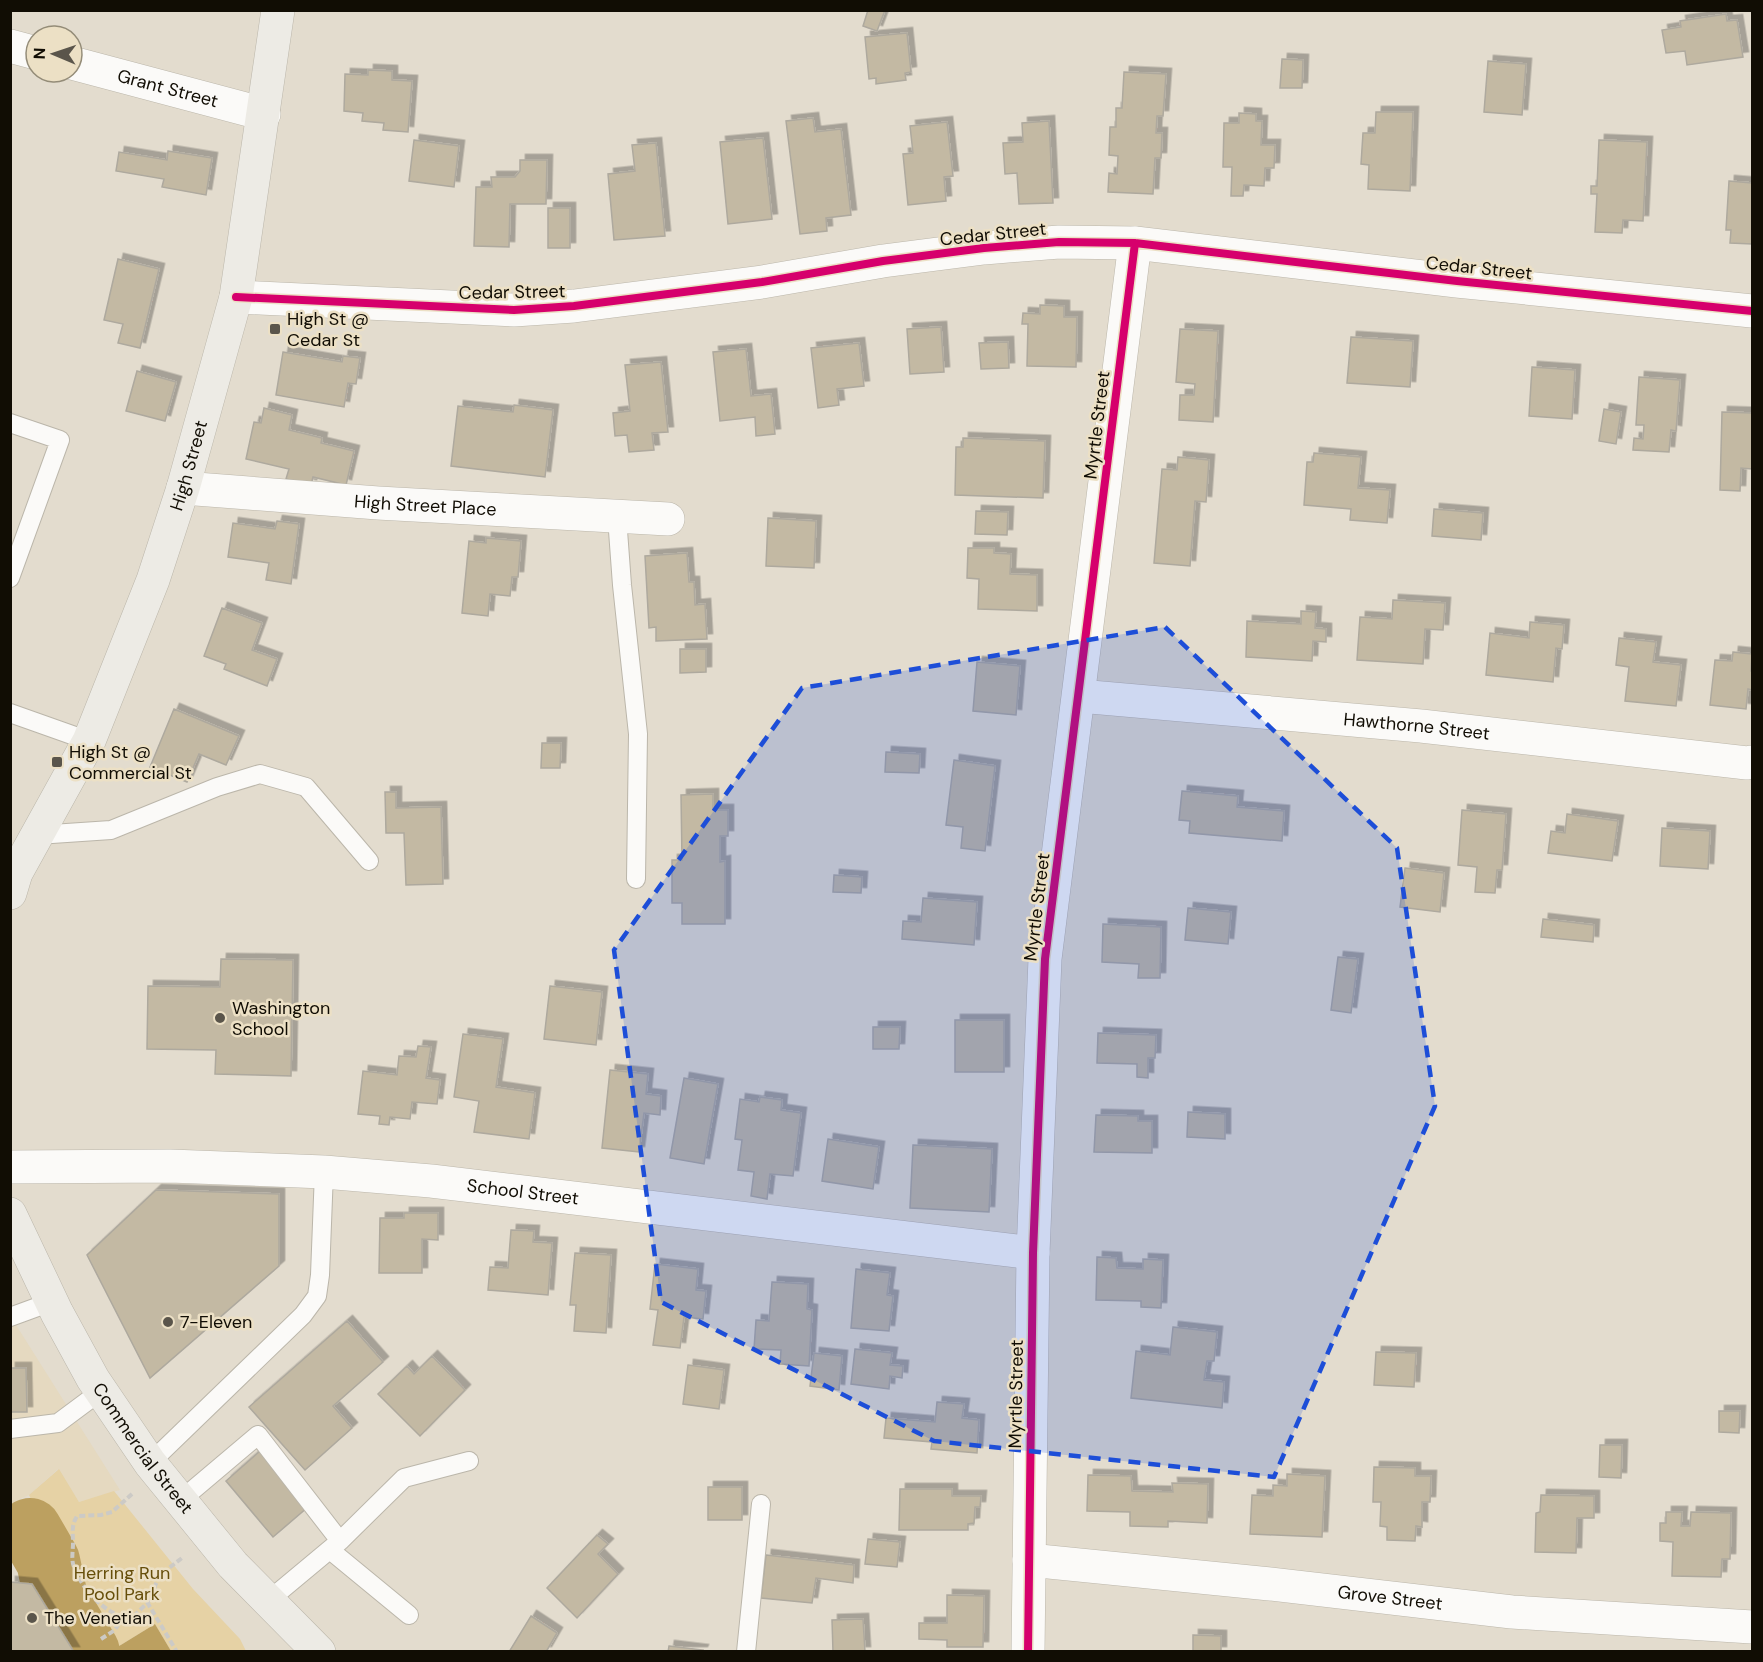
<svg xmlns="http://www.w3.org/2000/svg" width="1763" height="1662" viewBox="0 0 1763 1662" font-family="'DM Sans',sans-serif">
<style>
.built{fill:#e5d9c0}
.green{fill:#e6d2a5}
.water{fill:#bca060}
.lines{fill:none;stroke-linecap:round;stroke-linejoin:round}
.river{stroke:#bca060;stroke-width:64}
.building{fill:#c3b9a3;stroke:#aea99e;stroke-width:1.5;filter:url(#shadow)}
.lane-casing{stroke:#bbb6aa;stroke-width:20}
.street-casing{stroke:#bbb6aa;stroke-width:34}
.secondary-casing{stroke:#bbb6aa;stroke-width:34}
.path{stroke:#cccac6;stroke-width:4;stroke-dasharray:6 3;stroke-linecap:butt}
.lane{stroke:#fbfaf8;stroke-width:18}
.street{stroke:#fbfaf8;stroke-width:33}
.secondary{stroke:#edebe5;stroke-width:33}
.cycleway-casing{stroke:#ece0c5;stroke-width:11}
.cycleway{stroke:#d6006c;stroke-width:8}
.marked{fill:#1d4ed8;fill-opacity:0.2;stroke:#1d4ed8;stroke-width:4.5;stroke-dasharray:12 8;stroke-linejoin:round}
.poi-dot{fill:#5a554b;stroke:#ece0c5;stroke-width:2}
.labels{text-anchor:middle;dominant-baseline:central;stroke-width:5;stroke-linejoin:round;paint-order:stroke}
.street-label{font-size:18px;fill:#110d04;stroke:#ece0c5}
.poi-label{font-size:18px;fill:#110d04;stroke:#ece0c5;text-anchor:start}
.park-label{font-size:18px;fill:#664e0a;stroke:#ece0c5}
</style>
<defs>
<filter id="shadow"><feDropShadow dx="5.5" dy="-5.5" stdDeviation="0" flood-color="#0004"/></filter>
</defs>
<rect width="100%" height="100%" fill="#e3dcce"/>
<!-- built -->
<path class="built" d="M11,1317L120,1490L79,1502L58,1469L29,1495L18,1500L11,1571Z"/>
<!-- green -->
<path class="green" d="M59,1469L79,1502L114,1491L193,1589L240,1639L246,1651H171L155,1624L111,1651H102L77,1608L62,1561L29,1495Z"/>
<!-- water -->
<path class="water" d="M155,1624L171,1651H111Z"/>
<g class="lines">
<!-- river -->
<path class="river" d="M30,1530L48,1561L56,1598L88,1652"/>
</g>
<!-- building -->
<path class="building" d="M868,10H885L877,31L863,26Z
M1726,14L1727,21L1737,20L1743,57L1687,65L1685,51L1666,53L1662,30L1681,27L1680,21Z
M907,33L911,72L905,73L906,80L876,84V78L869,79L865,37Z
M1282,59L1303,60L1302,88H1280Z
M1488,61L1526,64L1522,115L1484,112Z
M368,70L392,71V80L412,81L408,132L383,130L384,123L362,121L363,113L344,111L345,74L368,75Z
M1124,72L1166,74L1163,116H1157L1156,133H1162L1161,158H1155L1153,194L1108,192L1109,173L1117,174L1118,156L1109,155L1110,127H1116V108H1122Z
M1376,112H1413L1410,191L1368,189L1369,165L1361,164L1363,133H1375Z
M1239,113L1256,114V121H1262L1261,145H1275L1274,168H1265L1264,186L1244,185L1243,196H1231L1232,167H1223L1224,123H1239Z
M813,118L815,132L841,129L851,215L826,218L827,231L800,234L786,121Z
M1049,121L1053,203L1019,204L1017,173L1005,174L1003,143L1023,142L1022,123Z
M947,122L953,176L944,177L946,201L908,205L903,154L913,153L910,126Z
M763,138L772,219L728,224L720,142Z
M414,140L459,146L454,187L409,181Z
M1599,140L1647,142L1643,221L1623,220L1622,233L1595,232L1597,194H1591V186H1597Z
M656,143L665,236L614,240L608,174L635,171L632,145Z
M168,151L212,158L206,195L162,187L164,179L116,171L119,152L167,160Z
M520,160H547L546,204H510L509,247L474,246L476,187H492L491,177H515L520,171Z
M1729,181L1752,183V244L1730,243L1731,230H1726Z
M548,208H570V248H548Z
M118,259L159,269L140,348L118,343L123,324L104,320Z
M1040,305L1064,306V317H1077L1076,367L1027,366L1028,324H1022L1023,313L1040,314Z
M941,327L944,372L910,374L907,329Z
M1180,329L1218,331L1213,422L1179,420L1180,395H1194L1195,384L1176,382Z
M1351,337L1413,341L1410,387L1347,383Z
M1008,342L1009,368L981,369L979,343Z
M859,343L864,386L837,389L839,405L818,408L811,348Z
M746,349L751,396L771,394L775,434L756,436L755,417L720,421L713,352Z
M283,352L342,362L343,356L360,358L356,384L348,383L344,407L276,395Z
M661,362L668,432L652,433L654,450L629,452L627,435L615,436L613,413L630,411L625,365Z
M1532,367L1575,370L1572,419L1529,416Z
M137,371L176,382L165,421L126,411Z
M1639,377L1680,380L1676,431L1671,430L1669,452L1633,450L1634,438L1643,439L1644,425H1636Z
M514,405L553,410L545,477L451,466L458,406L513,412Z
M264,408L292,415L289,430L322,438L321,443L354,451L346,485L313,477L311,485L286,479L289,469L246,459L254,422L261,423Z
M1604,409L1621,412L1616,444L1599,441Z
M1722,412L1752,413V469L1741,468L1740,491L1720,490Z
M963,438L1045,441L1043,498L955,495L956,447H963Z
M1314,453L1361,457L1358,488L1390,490L1387,523L1350,520L1351,509L1304,505L1307,462H1313Z
M1178,457L1209,460L1206,502L1195,501L1190,566L1154,563L1162,469L1177,470Z
M1434,509L1483,513L1481,540L1432,536Z
M976,511L1008,512L1007,535L975,534Z
M768,518L816,521L814,568L766,566Z
M277,521L299,524L291,584L266,580L269,563L228,557L233,523L275,529Z
M486,538L521,541L518,577H512L510,596L490,594L488,616L462,613L469,541L486,543Z
M968,548H994V553L1011,554L1010,574L1037,575V611L978,609L979,579L967,578Z
M687,553L689,582H694L695,605L705,604L707,639L656,641V627L649,628L645,556Z
M1393,600L1445,603L1443,630L1425,629L1423,664L1357,660L1360,617L1392,619Z
M222,608L262,623L252,650L277,659L267,686L224,669L226,664L204,656Z
M1301,611L1316,612L1315,628L1326,629V642L1313,641L1312,661L1246,657L1247,621L1301,624Z
M1530,622L1564,625L1562,649L1556,648L1553,682L1486,675L1490,633L1529,638Z
M1619,638L1656,642L1653,662L1681,665L1676,706L1625,701L1629,667L1616,665Z
M680,649H706V672L680,673Z
M1733,652L1752,654L1751,671H1752V690L1748,689L1746,709L1710,705L1715,660L1732,661Z
M977,662L1020,666L1016,715L973,711Z
M174,709L239,736L226,765L199,754L187,782L150,767Z
M542,743H561L560,768H541Z
M886,752L920,754L919,773L885,772Z
M954,760L995,766L985,851L961,848L963,827L946,825Z
M1182,791L1238,796L1237,807L1284,811L1282,841L1189,833L1190,821L1179,820Z
M385,792H396V808L441,807L443,884L406,885L404,833H386Z
M713,794V810H728V836H720V862L725,861V924H682V903H672V860H682L681,795Z
M1462,810L1506,814L1502,870H1497L1495,893L1475,892L1477,867L1458,865Z
M1567,814L1618,821L1612,861L1548,853L1551,831L1565,833Z
M1662,828L1710,831L1708,869L1660,866Z
M1405,868L1444,873L1440,912L1400,907Z
M834,875L862,877L861,893L833,892Z
M923,898L977,902L974,945L902,939L903,921L921,922Z
M1188,908L1231,912L1228,944L1185,940Z
M1543,919L1594,925L1593,942L1541,937Z
M1103,924L1161,927L1160,978H1138L1139,964L1102,962Z
M1338,957L1358,959L1351,1013L1331,1010Z
M221,959L293,960L291,1076L215,1074L216,1050L147,1049L148,986L220,987Z
M550,986L602,992L596,1045L544,1039Z
M955,1020H1004V1072H955Z
M873,1027H900L899,1049H873Z
M1098,1033L1156,1035L1155,1058H1148V1078L1137,1077V1064L1097,1063Z
M463,1034L503,1039L496,1087L535,1093L529,1139L474,1132L479,1101L454,1097Z
M418,1046L431,1047L426,1078L440,1080L437,1104L412,1102L410,1119L390,1117L389,1125L379,1124L380,1116L358,1114L363,1071L397,1075L399,1056L416,1057Z
M610,1070L648,1074L646,1094L661,1096L660,1115L644,1113L639,1152L602,1148Z
M684,1078L718,1084L704,1164L670,1158Z
M760,1097L782,1100L781,1110L801,1113L793,1176L770,1174L767,1199L751,1196L754,1172L738,1170L742,1140L735,1139L740,1099L759,1102Z
M1188,1112L1225,1114V1139L1187,1137Z
M1096,1115L1138,1116V1121H1152V1153L1094,1152Z
M828,1139L879,1147L873,1189L822,1181Z
M913,1145L992,1149L989,1212L910,1208Z
M156,1190L279,1194V1266L150,1378L87,1255Z
M404,1213H438V1240L422,1239V1273H379L380,1218H404Z
M511,1230L534,1231L533,1242L552,1243L548,1295L488,1290L490,1267L508,1268Z
M575,1253L611,1255L606,1333L574,1331L576,1305H570Z
M1097,1257L1116,1258L1117,1268L1143,1269V1259L1163,1260L1161,1308L1141,1307V1301L1096,1300Z
M655,1264L698,1269L696,1290L706,1291L703,1319L684,1317L680,1348L653,1345L658,1310L650,1309Z
M856,1269L890,1273L887,1295L893,1296L889,1331L851,1328Z
M772,1282L808,1284L807,1309L812,1310L809,1366L780,1364L781,1350L754,1349L756,1320L769,1321Z
M347,1321L383,1362L333,1406L352,1428L305,1470L249,1407Z
M1173,1327L1217,1332L1214,1361H1207L1204,1380L1224,1382L1222,1408L1131,1398L1136,1351L1170,1355Z
M855,1349L892,1353L890,1365L903,1366L902,1378L890,1376L889,1389L851,1384Z
M1376,1352L1416,1353L1414,1387L1374,1385Z
M814,1353L842,1356L839,1390L810,1386Z
M432,1356L465,1390L420,1436L378,1394L407,1366L414,1374Z
M688,1365L724,1370L719,1409L683,1404Z
M10,1368H26L27,1412H10Z
M937,1402L964,1404L962,1418L979,1420L977,1453L931,1449L932,1442L884,1438L886,1418L935,1422Z
M1719,1411H1740L1739,1433L1719,1432Z
M1600,1445H1622L1621,1478L1599,1477Z
M260,1451L308,1507L273,1537L226,1481Z
M1374,1467L1415,1468V1476H1431L1430,1502H1422V1527L1416,1526L1415,1541L1387,1540V1527L1380,1526L1381,1502H1373Z
M1287,1474L1325,1476L1322,1537L1250,1534L1252,1495L1273,1496V1485L1287,1486Z
M1088,1475L1131,1476L1132,1491L1173,1492L1172,1483L1208,1484L1207,1523L1168,1521V1527L1130,1526V1512L1087,1511Z
M708,1487H742V1520H708Z
M900,1489H952V1496H981L980,1507H975L974,1523L968,1524V1530H899Z
M1541,1495L1594,1496V1518H1577L1576,1553L1535,1552L1536,1513L1540,1512Z
M1666,1512H1682L1681,1526H1690L1691,1512L1731,1513L1730,1559H1722L1721,1577L1672,1576L1673,1542L1660,1541V1523H1666Z
M597,1535L608,1544L598,1554L618,1574L577,1618L547,1588Z
M868,1539L900,1542L897,1567L865,1564Z
M766,1555L854,1565L853,1583L816,1578L812,1603L761,1598Z
M10,1582L32,1584L74,1652H10Z
M947,1595L984,1596L983,1647H947V1640L919,1639V1623H947Z
M531,1616L557,1633L546,1652H509Z
M863,1619L865,1652H833L832,1620Z
M1193,1635L1221,1636V1652H1193Z
M669,1646L703,1650L702,1652H668Z"/>
<g class="lines">
<defs>
<path id="lane" d="M10,423L60,440L10,578
M617,517L622,585L638,734L636,879
M10,713L89,741
M37,835L111,830L217,787L260,774L306,787L369,861
M10,1317L51,1302
M10,1429L58,1423L101,1391
M150,1463L303,1315L317,1296L320,1275L324,1172
M181,1500L258,1435L340,1541L268,1601
M340,1541L404,1478L469,1461
M330,1550L409,1615
M746,1652L761,1504"/>
<g id="street">
<path d="M10,46L36,53"/>
<path id="s1" d="M72,63L264,114"/>
<path d="M236,297L514,310L574,306L762,282L883,261L984,248L1059,242L1135,243L1457,281L1752,311"/>
<path id="s2" d="M183,488L378,503L668,519"/>
<path id="s3" d="M1079,696L1421,726L1747,763L1752,762"/>
<path id="s4" d="M10,1167L170,1166L324,1172L431,1181L1033,1253"/>
<path id="s5" d="M1029,1560L1270,1584L1512,1612L1752,1627"/>
<path d="M1028,1652L1033,1253L1045,959L1135,243"/>
</g>
<g id="secondary">
<path id="s6" d="M10,893L16,873L89,741L153,580L183,488L236,297L278,10"/>
<path id="s7" d="M10,1214L57,1313L93,1379L150,1463L233,1565L319,1652"/>
</g>
</defs>
<!-- lane casing -->
<use href="#lane" class="lane-casing"/>
<!-- street casing -->
<use href="#street" class="street-casing"/>
<!-- secondary casing -->
<use href="#secondary" class="secondary-casing"/>
<!-- path -->
<path class="path" d="M132,1494L112,1512L101,1515L77,1516C71,1526 73,1532 73,1543C73,1551 71,1560 74,1567C82,1590 107,1617 132,1618L154,1596L155,1586L160,1575L182,1558
M147,1602L177,1652
M101,1639L115,1630L122,1618"/>
<!-- lane -->
<use href="#lane" class="lane"/>
<!-- street -->
<use href="#street" class="street"/>
<!-- secondary -->
<use href="#secondary" class="secondary"/>
<defs>
<path id="cycleway" d="M236,297L514,310L574,306L762,282L883,261L984,248L1059,242L1135,243L1457,281L1752,311
M1028,1652L1033,1253L1045,959L1135,243"/>
</defs>
<!-- cycleway casing -->
<use href="#cycleway" class="cycleway-casing"/>
<!-- cycleway -->
<use href="#cycleway" class="cycleway"/>
</g>
<!-- marked area -->
<path class="marked" d="M1165,627L1397,848L1435,1106L1274,1477L934,1441L661,1302L614,950L802,688Z"/>
<!-- markers -->
<g class="poi-dot">
<rect x="269" y="323" width="12" height="12" rx="3"/>
<rect x="51" y="756" width="12" height="12" rx="3"/>
<circle cx="220" cy="1018" r="6"/>
<circle cx="168" cy="1322" r="6"/>
<circle cx="32" cy="1618" r="6"/>
</g>
<g class="labels">
<!-- street labels -->
<g class="street-label">
<text stroke="none"><textPath href="#s1" startOffset="99">Grant Street</textPath></text>
<text transform="translate(993 234) rotate(-6)">Cedar Street</text>
<text transform="translate(1479 268) rotate(6)">Cedar Street</text>
<text transform="translate(512 292) rotate(-1)">Cedar Street</text>
<text transform="translate(1097 425) rotate(-83)">Myrtle Street</text>
<text stroke="none"><textPath href="#s6" startOffset="465">High Street</textPath></text>
<text stroke="none"><textPath href="#s2" startOffset="243">High Street Place</textPath></text>
<text stroke="none"><textPath href="#s3" startOffset="339">Hawthorne Street</textPath></text>
<text transform="translate(1037 907) rotate(-83)">Myrtle Street</text>
<text stroke="none"><textPath href="#s4" startOffset="514">School Street</textPath></text>
<text transform="translate(1016 1394) rotate(-89)">Myrtle Street</text>
<text stroke="none"><textPath href="#s7" startOffset="270">Commercial Street</textPath></text>
<text stroke="none"><textPath href="#s5" startOffset="363">Grove Street</textPath></text>
</g>
<!-- poi labels -->
<g class="poi-label">
<text x="287" y="319">High St @<tspan x="287" dy="21">Cedar St</tspan></text>
<text x="69" y="752">High St @<tspan x="69" dy="21">Commercial St</tspan></text>
<text x="232" y="1008">Washington<tspan x="232" dy="21">School</tspan></text>
<text x="180" y="1322">7-Eleven</text>
<text x="44" y="1618">The Venetian</text>
</g>
<!-- park labels -->
<g class="park-label">
<text x="122" y="1573">Herring Run<tspan x="122" dy="21">Pool Park</tspan></text>
</g>
</g>
<!-- border -->
<rect width="1763" height="1662" fill="none" stroke="#110d04" stroke-width="24"/>
<!-- north arrow -->
<g transform="translate(54 54) rotate(272)"><circle r="28" fill="#ece0c5" stroke="#948c78" stroke-width="1.5"/>
<path d="M0-4.5L10 22L0 15L-10 22Z" fill="#5a554b"/>
<text y="-9" font-size="16" font-weight="bold" text-anchor="middle" fill="#110d04">N</text>
</g>
</svg>
